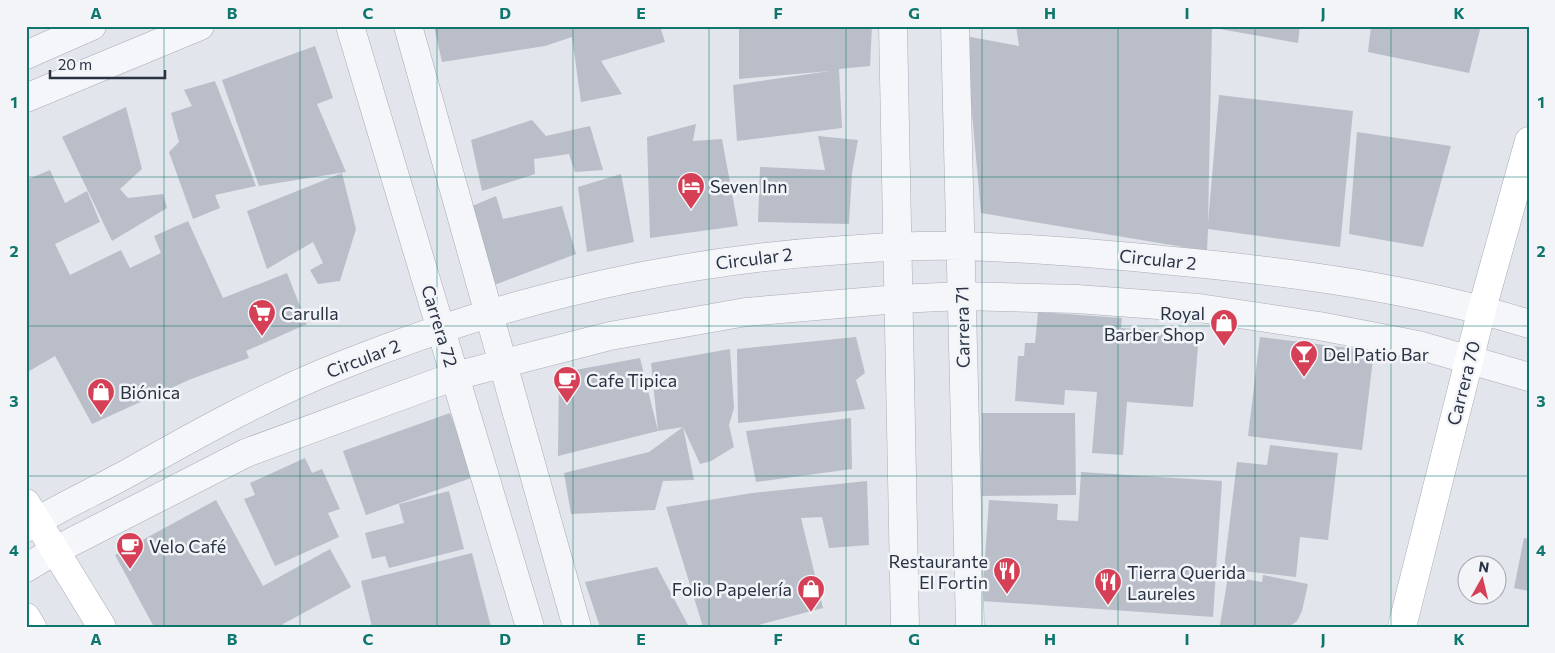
<svg xmlns="http://www.w3.org/2000/svg" width="1555" height="653" viewBox="0 0 1555 653" font-family="Commissioner,sans-serif">
<style>
.building{fill:#b9bec9}
.lines{fill:none;stroke-linecap:round;stroke-linejoin:round}
.street-casing{stroke:#a7acb6;stroke-width:29}
.secondary-casing{stroke:#a7acb6;stroke-width:29}
.street{stroke:#f5f6f9;stroke-width:28}
.secondary{stroke:#fff;stroke-width:28}
.grid{fill:none;stroke:#0f766e;stroke-width:1;stroke-opacity:0.55}
.labels{text-anchor:middle;dominant-baseline:central;stroke-width:5;stroke-linejoin:round;paint-order:stroke}
.poi-label{font-size:18px;fill:#293344;stroke:#f2f4f8;text-anchor:start}
.street-label{font-size:18px;fill:#293344;stroke:#f2f4f8}
.neatline{fill:none;stroke:#0f766e;stroke-width:2}
.grid-label{font-size:16px;text-anchor:middle;font-weight:bold;fill:#0f766e}
</style>
<rect width="100%" height="100%" fill="#e2e5eb"/>
<!-- building -->
<path class="building" d="M434,26H660L665,42L601,61L622,94L581,102L572,37L545,46L442,62Z
M739,26H872L870,66L839,69L842,128L737,141L733,85L830,71L739,79Z
M1016,26H1212L1208,223L1219,95L1353,111L1340,247L1208,229L1207,251L981,213L965,36L1019,46Z
M1214,26H1300L1298,43L1214,28Z
M1371,26H1481L1469,73L1368,52Z
M315,46L333,98L317,104L346,172L259,186L222,80Z
M215,81L256,186L215,195L220,208L193,219L169,152L179,142L171,113L192,106L184,90Z
M126,107L142,169L120,189L128,198L163,194L167,208L112,241L62,137Z
M532,120L546,136L590,126L603,170L575,172L569,154L534,159L535,174L482,191L471,140Z
M696,124L693,141L722,139L738,226L650,238L647,137Z
M1357,132L1451,146L1423,247L1349,234Z
M818,136L858,140L852,173L849,224L758,222L760,167L825,170Z
M50,170L65,203L87,191L100,222L55,244L70,275L121,250L130,268L161,253L154,236L188,221L223,298L287,273L307,324L246,351L249,358L191,379L92,424L55,356L26,373V180Z
M342,173L356,229L340,281L318,284L310,270L323,263L313,242L267,269L247,211Z
M621,174L634,242L587,252L578,187Z
M496,196L503,219L562,206L576,254L489,287L470,207Z
M1038,312L1122,318L1121,328L1199,334L1193,407L1127,402L1123,455L1092,453L1097,392L1065,390L1064,405L1015,401L1018,356H1024L1025,343H1035Z
M856,337L865,373L856,380L865,409L738,423L737,349Z
M1260,337L1374,351L1362,450L1248,436Z
M730,349L734,408L729,425L734,447L711,461L700,464L683,427L694,480L663,481L655,510L571,514L564,473L649,452L683,427L658,431L651,363Z
M640,358L658,431L558,456L559,373Z
M450,413L474,477L366,515L343,451Z
M982,413H1075L1076,495L982,496Z
M851,418L852,469L756,482L746,431Z
M1270,445L1338,453L1328,540L1300,537L1296,577L1224,569L1237,462L1267,465Z
M305,458L312,473L322,469L340,509L328,513L339,537L275,566L244,499L255,495L250,483Z
M1081,472L1222,481L1213,617L982,601L989,500L1058,504L1057,520L1078,521Z
M867,481L869,545L829,548L822,517L801,518L823,608L751,627H703L666,507L752,493Z
M449,491L464,549L389,568L385,556L372,559L365,533L404,523L399,504Z
M216,500L263,586L330,549L351,587L283,624L285,627H154L115,555Z
M1524,538L1529,539V591L1514,588Z
M472,553L491,627H372L361,581Z
M657,567L689,627H600L585,582Z
M1263,575L1308,584L1302,611L1297,621L1289,627L1220,625L1228,576L1262,582Z"/>
<g class="lines">
<defs>
<path id="street" d="M350,26L530,627
M408,26L577,627
M893,26L905,627
M955,26L970,627
M26,55L92,26
M26,98L200,26
M26,528C59,507 96,491 130,472C199,433 267,395 340,366C502,301 671,261 844,250C883,247 922,245 962,246C1032,248 1103,254 1173,261C1293,272 1414,288 1529,324
M26,568L54,551L246,453L455,376L610,336L746,312L898,299L962,296L1077,299L1199,308L1319,326L1418,345L1529,377"/>
<path id="secondary" d="M26,503L102,627
M26,617L32,627
M1402,627L1482,309L1529,141"/>
</defs>
<!-- street casing -->
<use href="#street" class="street-casing"/>
<!-- secondary casing -->
<use href="#secondary" class="secondary-casing"/>
<!-- street -->
<use href="#street" class="street"/>
<!-- secondary -->
<use href="#secondary" class="secondary"/>
</g>
<!-- grid -->
<path class="grid" d="M164,26V627M300,26V627M437,26V627M573,26V627M709,26V627M846,26V627M982,26V627M1118,26V627M1255,26V627M1391,26V627M26,177H1529M26,326H1529M26,476H1529"/>
<!-- icons -->
<defs>
<symbol id="hotel-pin" viewBox="-11 -11 22 30"><path d="M0 17L-7.5 6A9.5 9.5 0 1 1 7.5 6Z" fill="#d64057" stroke="#f2f4f8"/><path d="M-6-4.5h1.5V1H6V5H4.5V3h-9V5H-6ZM-4 0a1.8 1.8 0 1 1 3.6 0ZM.5 0V-2.5h3Q6-2.5 6 0Z" fill="#fff"/></symbol>
<symbol id="supermarket-pin" viewBox="-11 -11 22 30"><path d="M0 17L-7.5 6A9.5 9.5 0 1 1 7.5 6Z" fill="#d64057" stroke="#f2f4f8"/><path d="M-6-5.5h2.5l.6 2H6L4.5 2H-2.5L-4.4-4H-6ZM-1.5 3.2a1.3 1.3 0 1 0 .1 0ZM3 3.2a1.3 1.3 0 1 0 .1 0Z" fill="#fff"/></symbol>
<symbol id="shop-pin" viewBox="-11 -11 22 30"><path d="M0 17L-7.5 6A9.5 9.5 0 1 1 7.5 6Z" fill="#d64057" stroke="#f2f4f8"/><path d="M-5-2.5h2.3a2.7 3.5 0 0 1 5.4 0H5L5.5 6h-11ZM-1.5-2.5h3a1.5 2.3 0 0 0-3 0Z" fill="#fff"/></symbol>
<symbol id="bar-pin" viewBox="-11 -11 22 30"><path d="M0 17L-7.5 6A9.5 9.5 0 1 1 7.5 6Z" fill="#d64057" stroke="#f2f4f8"/><path d="M-6-5H6L.8 .8V4.5H3.5V6h-7V4.5H-.8V.8Z" fill="#fff"/></symbol>
<symbol id="cafe-pin" viewBox="-11 -11 22 30"><path d="M0 17L-7.5 6A9.5 9.5 0 1 1 7.5 6Z" fill="#d64057" stroke="#f2f4f8"/><path d="M-5.5-4.5H6V0H3Q3 3.5 0 3.5H-2.5Q-5.5 3.5-5.5 0ZM3-3.2v2h1.7v-2ZM-6 4.5H4V6H-6Z" fill="#fff"/></symbol>
<symbol id="restaurant-pin" viewBox="-11 -11 22 30"><path d="M0 17L-7.5 6A9.5 9.5 0 1 1 7.5 6Z" fill="#d64057" stroke="#f2f4f8"/><path d="M-5-6h1v4h1v-4h1v4h1v-4h1v5L-1.5 .5V6h-2V.5L-5-1ZM5-6V6H3V1.5H1.5Q1.5-4 5-6Z" fill="#fff"/></symbol>
</defs>
<g fill-rule="evenodd">
<use href="#hotel-pin" x="675" y="170" width="32" height="43"/>
<use href="#supermarket-pin" x="246" y="297" width="32" height="43"/>
<use href="#shop-pin" x="1208" y="307" width="32" height="43"/>
<use href="#bar-pin" x="1288" y="338" width="32" height="43"/>
<use href="#cafe-pin" x="551" y="364" width="32" height="43"/>
<use href="#shop-pin" x="85" y="376" width="32" height="43"/>
<use href="#cafe-pin" x="114" y="530" width="32" height="43"/>
<use href="#restaurant-pin" x="991" y="555" width="32" height="43"/>
<use href="#restaurant-pin" x="1092" y="566" width="32" height="43"/>
<use href="#shop-pin" x="795" y="573" width="32" height="43"/>
</g>
<g class="labels">
<!-- poi labels -->
<g class="poi-label">
<text x="710" y="186">Seven Inn</text>
<text x="281" y="313">Carulla</text>
<text x="1205" y="313" text-anchor="end">Royal<tspan x="1205" dy="21">Barber Shop</tspan></text>
<text x="1323" y="354">Del Patio Bar</text>
<text x="586" y="380">Cafe Tipica</text>
<text x="120" y="392">Biónica</text>
<text x="149" y="546">Velo Café</text>
<text x="988" y="561" text-anchor="end">Restaurante<tspan x="988" dy="21">El Fortin</tspan></text>
<text x="1127" y="572">Tierra Querida<tspan x="1127" dy="21">Laureles</tspan></text>
<text x="792" y="589" text-anchor="end">Folio Papelería</text>
</g>
<!-- street labels -->
<g class="street-label">
<text transform="translate(754 258) rotate(-7)">Circular 2</text>
<text transform="translate(1158 259) rotate(6)">Circular 2</text>
<text transform="translate(440 326) rotate(73)">Carrera 72</text>
<text transform="translate(962 327) rotate(-91)">Carrera 71</text>
<text transform="translate(363 358) rotate(-21)">Circular 2</text>
<text transform="translate(1463 383) rotate(-76)">Carrera 70</text>
</g>
</g>
<!-- border -->
<rect width="1555" height="653" fill="none" stroke="#f2f4f8" stroke-width="55"/>
<!-- north arrow -->
<g transform="translate(1482 580) rotate(8)"><circle r="24" fill="#f2f4f8" stroke="#a2a7b0"/>
<path d="M0-4L9 19L0 12L-9 19Z" fill="#d64057"/>
<text y="-8" font-size="14" font-weight="bold" text-anchor="middle" fill="#293344">N</text>
</g>
<!-- scale -->
<path d="M50 70v8h115v-8" fill="none" stroke="#293344" stroke-width="2.5"/>
<text x="58" y="70" font-size="15" fill="#293344" stroke="#f2f4f8" stroke-width="4" paint-order="stroke">20 m</text>
<rect x="28" y="28" width="1500" height="598" class="neatline"/>
<g class="grid-label">
<text x="96" y="19">A</text>
<text x="232" y="19">B</text>
<text x="368" y="19">C</text>
<text x="505" y="19">D</text>
<text x="641" y="19">E</text>
<text x="778" y="19">F</text>
<text x="914" y="19">G</text>
<text x="1050" y="19">H</text>
<text x="1187" y="19">I</text>
<text x="1323" y="19">J</text>
<text x="1459" y="19">K</text>
<text x="14" y="108">1</text>
<text x="1541" y="108">1</text>
<text x="14" y="257">2</text>
<text x="1541" y="257">2</text>
<text x="14" y="407">3</text>
<text x="1541" y="407">3</text>
<text x="14" y="556">4</text>
<text x="1541" y="556">4</text>
<text x="96" y="645">A</text>
<text x="232" y="645">B</text>
<text x="368" y="645">C</text>
<text x="505" y="645">D</text>
<text x="641" y="645">E</text>
<text x="778" y="645">F</text>
<text x="914" y="645">G</text>
<text x="1050" y="645">H</text>
<text x="1187" y="645">I</text>
<text x="1323" y="645">J</text>
<text x="1459" y="645">K</text>
</g>
</svg>
